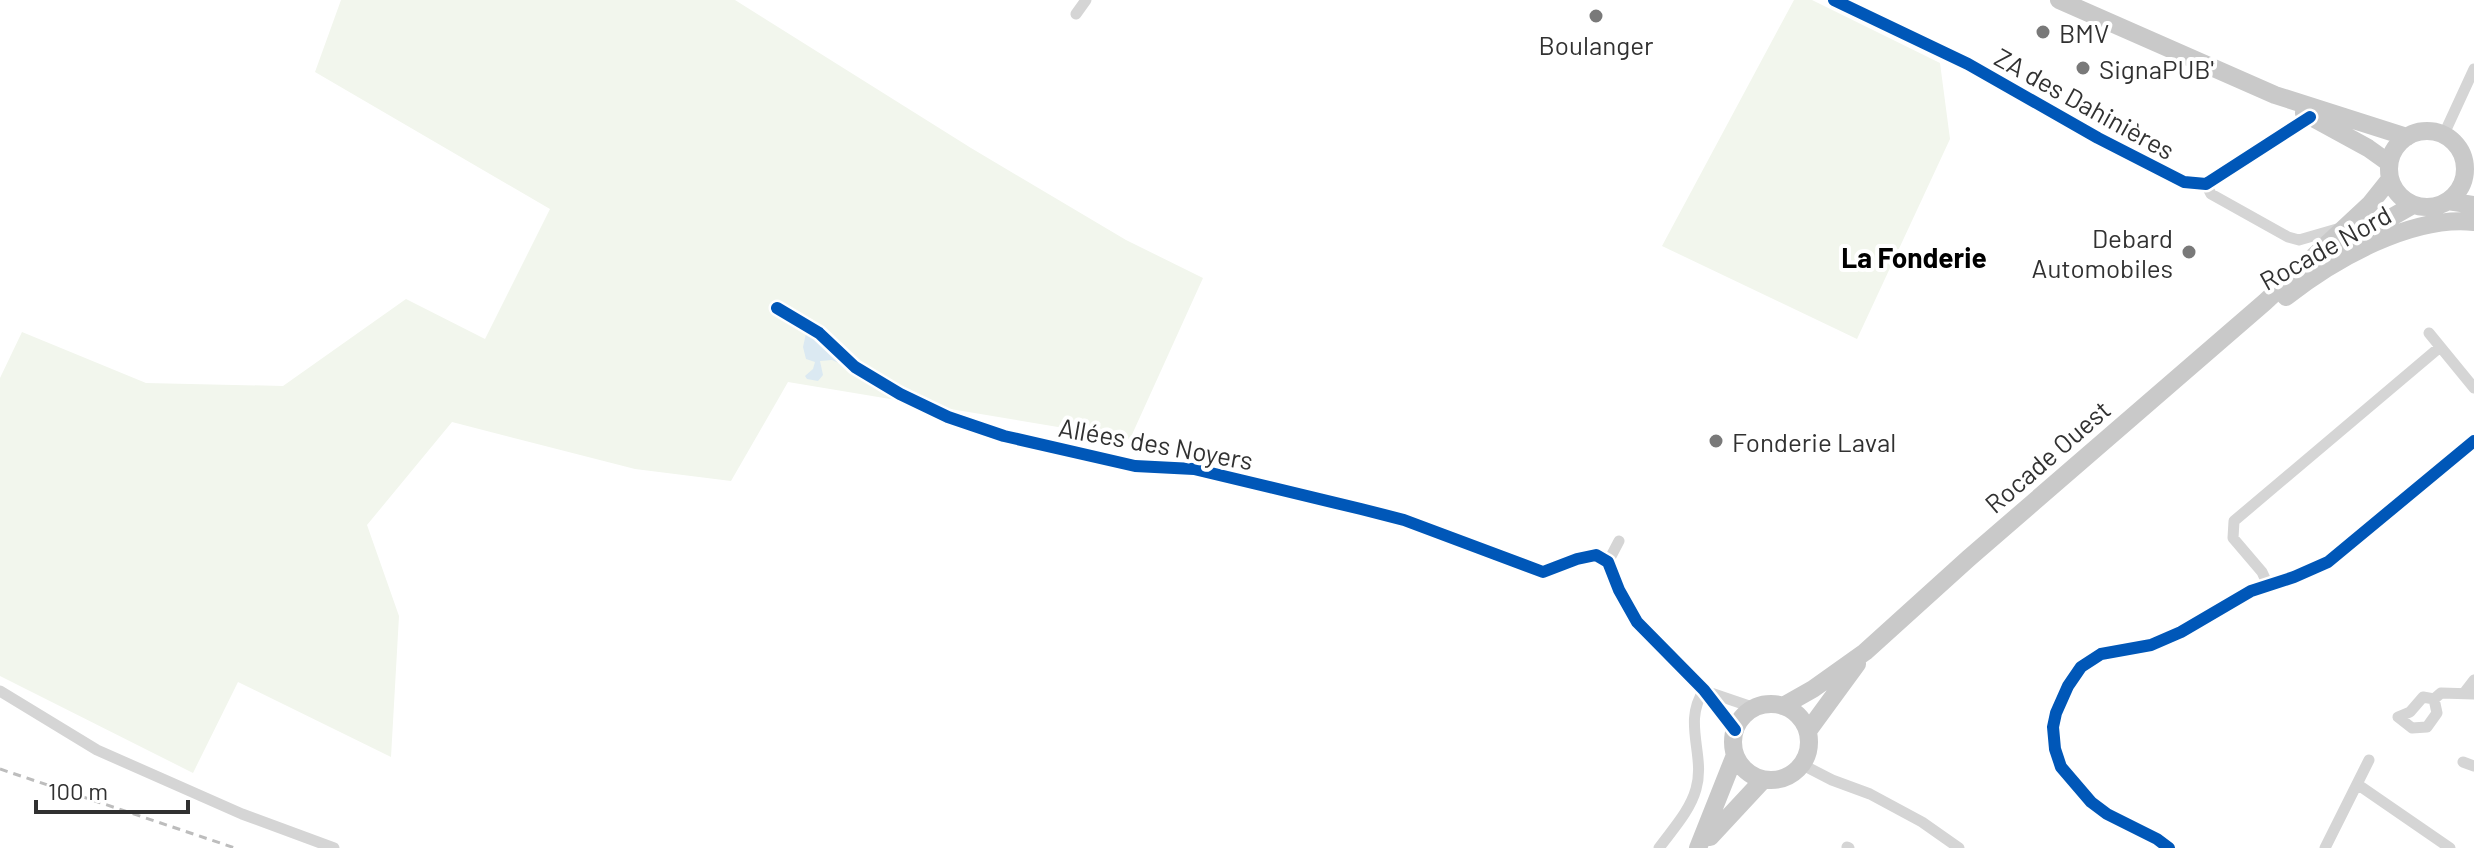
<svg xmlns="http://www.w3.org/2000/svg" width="2474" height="848" viewBox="0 0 2474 848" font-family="Barlow,sans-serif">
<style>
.green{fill:#f2f6ed}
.water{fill:#dbe9f2}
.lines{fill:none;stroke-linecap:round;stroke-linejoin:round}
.street{stroke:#d5d5d5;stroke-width:11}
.primary{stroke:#c9c9c9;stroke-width:18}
.rail{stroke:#bdbdbd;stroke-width:3;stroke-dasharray:8 6;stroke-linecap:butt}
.cycleway-casing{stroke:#fff;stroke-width:17}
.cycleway{stroke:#0057b8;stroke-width:12}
.poi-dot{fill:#797979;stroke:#fff;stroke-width:3}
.labels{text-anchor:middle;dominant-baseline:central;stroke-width:8;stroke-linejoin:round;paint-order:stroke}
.poi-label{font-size:26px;fill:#313131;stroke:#fff;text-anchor:start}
.street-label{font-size:26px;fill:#313131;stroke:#fff}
.neighbourhood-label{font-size:28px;font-weight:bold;fill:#000;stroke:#fff}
</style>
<rect width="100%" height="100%" fill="#fff"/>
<!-- green -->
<path class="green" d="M341,0H735L971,148L1126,240L1203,278L1130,439L788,382L731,481L635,469L452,422L367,525L399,616L391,757L238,682L193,773L0,676V378L22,332L146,383L283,386L406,299L485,339L550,209L315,72Z
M1794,0H1812L1940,63L1950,139L1857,339L1662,246Z"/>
<!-- water -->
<path class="water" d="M807,329L844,359L843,365L832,360L820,361L823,375L818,381L807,379L805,376L813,369L815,362L806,359L803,347Z"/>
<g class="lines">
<!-- street -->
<path class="street" d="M1834,0L1968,64L2098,138L2184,182L2206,184L2310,117
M1076,14L1086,0
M2444,134L2474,69
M2206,184L2211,194L2288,237L2299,240L2337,229
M777,308L819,333L855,367L900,394L948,417L1004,436L1135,466L1194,469L1361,509L1404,520L1543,572L1577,559L1596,555L1608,562L1619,590L1637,622L1704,690L1735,730
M2429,333L2474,388
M1608,562L1619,541
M2268,585L2262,572L2233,538L2234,521L2440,347
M0,691L97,750L242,814L334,848
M1705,691L1755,708
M2464,693L2474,680
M2434,699L2437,713L2427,727L2412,728L2398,717L2410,712L2423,697L2434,699L2441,693L2474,694
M2463,762L2474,766
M1803,765L1832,780L1870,794L1922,822L1959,848
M2357,784L2450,848
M1847,847L1849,848
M1659,848C1672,830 1690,811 1696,789C1706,755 1682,723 1704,690
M2169,848L2157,839L2107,814L2091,802L2061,767L2055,749L2053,727L2056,713L2068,686L2081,667L2101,654L2151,645L2181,632L2251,591L2294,577L2328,562L2474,441
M2325,848L2369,760"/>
<!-- primary -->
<path class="primary" d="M2059,0L2275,95L2407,137
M2304,113L2368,148L2389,163
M2389 169a38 38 0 1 1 76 0a38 38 0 1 1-76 0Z
M2448,201L2474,205
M2323,261L2357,237L2413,205
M2286,297C2334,259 2412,215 2474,222
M1733 742a38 38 0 1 1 76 0a38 38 0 1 1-76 0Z
M1783,706L1813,689L1865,652L1969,558L2265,302L2370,204L2390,179
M1808,731L1857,664
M1710,837L1763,780
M1698,848L1735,755"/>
<!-- rail -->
<path class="rail" d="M0,769L235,848"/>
<defs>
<path id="cycleway" d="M1834,0L1968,64L2098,138L2184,182L2206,184L2310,117
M777,308L819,333L855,367L900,394L948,417L1004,436L1135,466L1194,469L1361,509L1404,520L1543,572L1577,559L1596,555L1608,562L1619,590L1637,622L1704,690L1735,730
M2169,848L2157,839L2107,814L2091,802L2061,767L2055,749L2053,727L2056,713L2068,686L2081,667L2101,654L2151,645L2181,632L2251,591L2294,577L2328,562L2474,441"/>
</defs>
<!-- cycleway casing -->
<use href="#cycleway" class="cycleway-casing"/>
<!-- cycleway -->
<use href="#cycleway" class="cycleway"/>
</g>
<!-- markers -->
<g class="poi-dot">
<circle cx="1596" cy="16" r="8"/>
<circle cx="2043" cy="32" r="8"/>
<circle cx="2083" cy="68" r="8"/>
<circle cx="2189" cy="252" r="8"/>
<circle cx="1716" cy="441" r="8"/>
</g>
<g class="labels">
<!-- poi labels -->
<g class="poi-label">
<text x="2059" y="32">BMV</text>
<text x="1596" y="44" text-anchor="middle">Boulanger</text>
<text x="2099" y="68">SignaPUB'</text>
<text x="2173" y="237" text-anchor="end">Debard<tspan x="2173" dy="30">Automobiles</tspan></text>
<text x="1732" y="441">Fonderie Laval</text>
</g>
<!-- street labels -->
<g class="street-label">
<text transform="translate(2085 103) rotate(29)">ZA des Dahinières</text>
<text transform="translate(2325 247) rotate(-29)">Rocade Nord</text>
<text transform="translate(1156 443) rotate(10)">Allées des Noyers</text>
<text transform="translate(2047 456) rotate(-41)">Rocade Ouest</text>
</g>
<!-- neighbourhood labels -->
<g class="neighbourhood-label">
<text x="1914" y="257">La Fonderie</text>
</g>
</g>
<!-- scale -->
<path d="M36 800v12h152v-12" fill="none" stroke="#313131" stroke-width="4"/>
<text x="48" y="800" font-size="24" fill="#313131" stroke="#ffffff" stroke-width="6" paint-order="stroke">100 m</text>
</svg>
